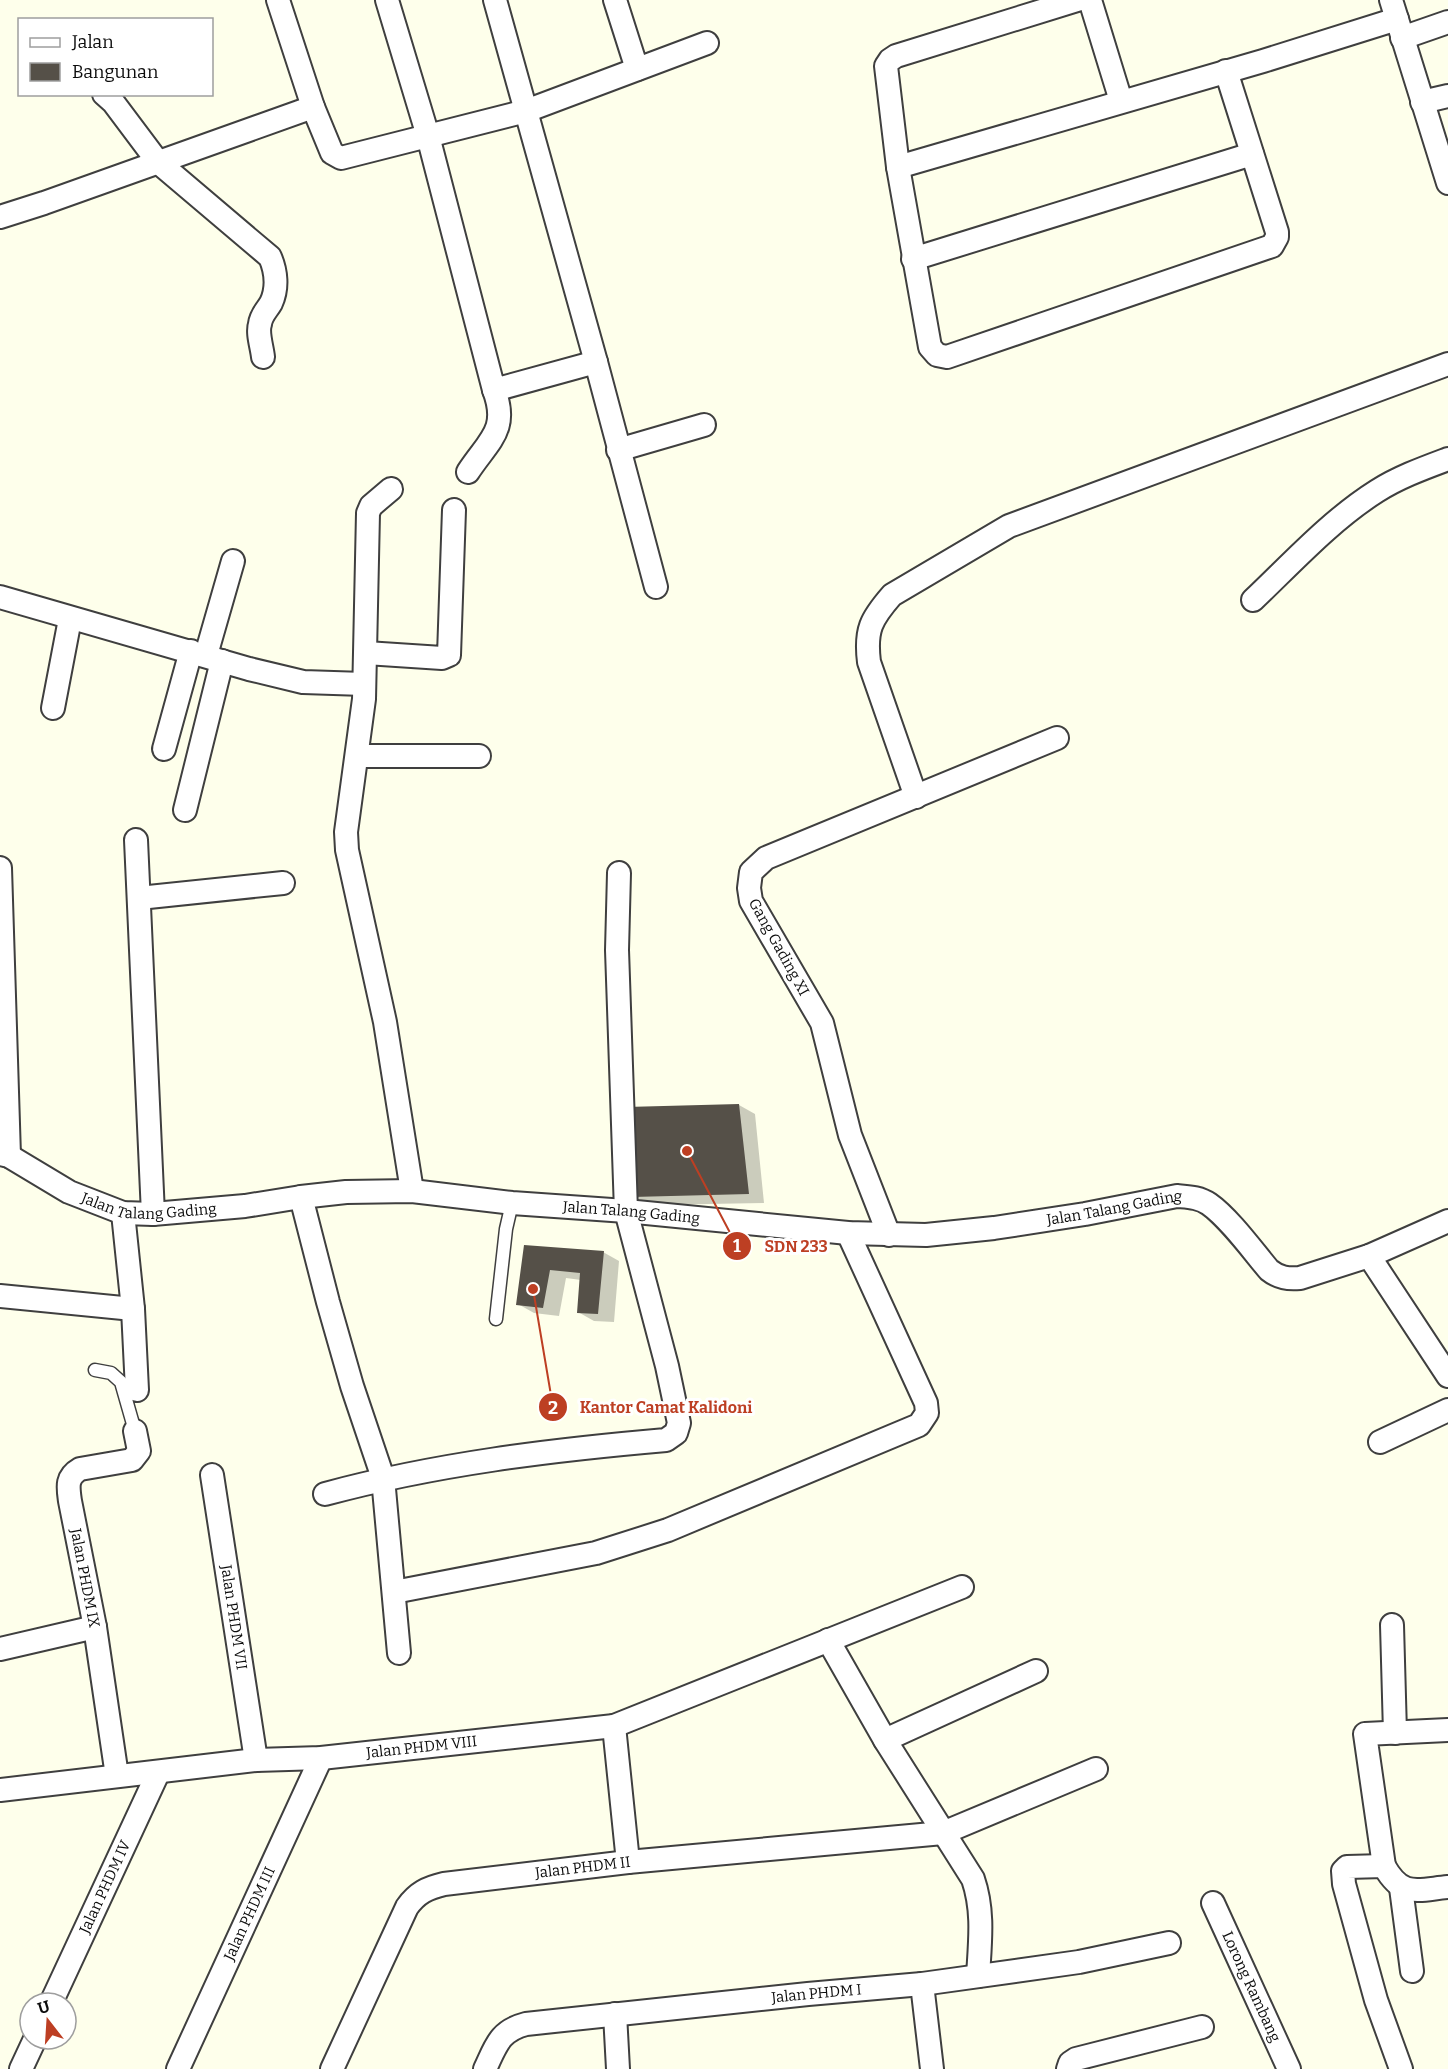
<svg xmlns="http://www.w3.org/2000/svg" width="1448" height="2069" viewBox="0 0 1448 2069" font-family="Bitter,serif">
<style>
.shadow{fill:#0003}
.building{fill:#555048}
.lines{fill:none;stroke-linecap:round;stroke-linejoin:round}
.service-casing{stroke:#3f3f3f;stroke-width:15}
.minor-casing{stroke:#3f3f3f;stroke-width:26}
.service{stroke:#fff;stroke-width:12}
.minor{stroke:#fff;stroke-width:22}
.labels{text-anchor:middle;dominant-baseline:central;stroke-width:6;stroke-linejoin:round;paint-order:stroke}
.street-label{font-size:15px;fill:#0c0c0c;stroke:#fff}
.leader{fill:none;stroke:#bd3f23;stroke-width:2}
.callout-dot{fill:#bd3f23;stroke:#fff;stroke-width:2}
.mark-label{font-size:18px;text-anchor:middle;font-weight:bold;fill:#fff}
.callout-label{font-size:16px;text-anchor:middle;font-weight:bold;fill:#bd3f23;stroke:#fff;stroke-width:6;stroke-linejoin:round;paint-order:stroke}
</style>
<rect width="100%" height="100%" fill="#feffeb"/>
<!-- shadow -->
<path class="shadow" d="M739,1105L755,1114L764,1203L650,1205L634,1196Z
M526,1246L603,1252L619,1261L614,1322L594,1321L578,1312L581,1280L566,1278L559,1316L534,1313L518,1304Z"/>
<!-- building -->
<path class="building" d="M739,1104L749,1194L632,1197L626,1107Z
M524,1245L604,1251L598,1314L577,1313L580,1273L550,1270L543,1308L516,1305Z"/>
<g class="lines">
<defs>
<path id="service" d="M496,1319L506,1229L512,1203
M95,1370L111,1373L121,1382L135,1431"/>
<g id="minor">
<path d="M278,0L313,107L332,153L341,158L526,111L707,43"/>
<path d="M387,0L428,136L494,390L596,362"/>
<path d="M495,0L596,362L656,587"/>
<path d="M615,0L637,69"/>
<path d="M1077,0L896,56L890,60L886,66L898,167L930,347L937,355L947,357L1272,246L1277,237V232L1226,71"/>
<path d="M1090,0L1121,101"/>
<path d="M1391,0L1448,183"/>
<path d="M1402,38L1448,22"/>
<path d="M104,94L113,102L158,162L270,257C276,271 278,288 271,303C267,310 261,315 260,324C257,333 262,347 263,357"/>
<path d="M1422,102L1448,96"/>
<path d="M898,167L1263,61L1397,19"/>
<path d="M0,217L44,203L313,107"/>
<path d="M913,259L1252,154"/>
<path d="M618,450L704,425"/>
<path d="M468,472C489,440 509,430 494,390"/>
<path d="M391,489L371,506L368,513L364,699L346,832L347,850L385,1022L412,1191"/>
<path d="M0,597L249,669L303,682L364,684"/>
<path d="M1253,600C1292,563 1331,520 1377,491C1399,477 1424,468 1448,459"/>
<path d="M366,653L442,658L449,655L454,510"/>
<path d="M206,655L233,561"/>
<path d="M53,708L70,619"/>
<path d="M164,749L191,651"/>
<path d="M357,756H479"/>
<path d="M916,797L869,662C865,630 871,619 892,595L1009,526L1448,364"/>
<path d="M185,810L222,661"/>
<path d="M136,840L153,1214"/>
<path d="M0,868L9,1156"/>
<path d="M139,898L283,883"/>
<path id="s1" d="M0,1154L9,1156L69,1192L123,1213L153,1214L245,1206L301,1197L346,1192L412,1191L512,1203L626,1211L848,1233L926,1235L994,1228L1085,1214L1177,1196C1188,1197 1199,1197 1209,1204C1229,1218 1253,1251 1269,1270C1279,1278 1288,1279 1300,1278L1369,1256L1448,1221"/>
<path d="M301,1197L328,1302L352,1386L383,1478L399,1653"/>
<path d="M123,1213L133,1309L137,1390"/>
<path d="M889,1235L850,1135L822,1023L751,901L749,888L751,872L766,858L1057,738"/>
<path d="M1369,1256L1448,1376"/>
<path d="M0,1296L133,1309"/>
<path d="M1380,1442L1448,1410"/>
<path id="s2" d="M212,1475L256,1760"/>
<path d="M325,1494C436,1464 551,1450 666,1440L676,1433L679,1423L667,1366L626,1211L617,950L619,873"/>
<path d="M394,1592L596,1553L668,1530L919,1425L927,1413L926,1403L848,1233"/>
<path d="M1392,1625L1395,1733"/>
<path d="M828,1640L885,1740L973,1879C984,1911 980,1942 978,1976"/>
<path d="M0,1649L95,1627"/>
<path d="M614,1726L628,1862"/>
<path d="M885,1740L1036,1671"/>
<path d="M117,1776L95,1627L70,1501C68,1487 66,1477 80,1469L132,1460L139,1451L135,1431"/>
<path id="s3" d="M0,1790L256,1760L321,1758L614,1726L962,1587"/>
<path d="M1384,1866L1365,1734L1448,1730"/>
<path d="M1401,1888L1412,1971"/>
<path id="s4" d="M1213,1903L1289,2069"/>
<path d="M922,1984L932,2069"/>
<path id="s5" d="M51,2003L158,1773"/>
<path d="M615,2014L618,2069"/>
<path d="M21,2069L35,2039"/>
<path id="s6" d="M178,2069L321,1758"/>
<path id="s7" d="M332,2069L407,1907C417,1893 427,1888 444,1884L628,1862L943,1833L1096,1769"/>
<path id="s8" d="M485,2069C496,2046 499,2031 526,2024L808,1994L922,1984L1079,1962L1169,1943"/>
<path d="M1068,2069L1070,2063L1076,2059L1202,2027"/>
<path d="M1401,2069L1376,2000L1344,1884L1343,1871L1347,1867L1384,1866C1402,1898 1416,1890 1448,1887"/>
</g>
</defs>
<!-- service casing -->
<use href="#service" class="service-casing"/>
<!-- minor casing -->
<use href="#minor" class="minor-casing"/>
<!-- service -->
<use href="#service" class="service"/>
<!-- minor -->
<use href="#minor" class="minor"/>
</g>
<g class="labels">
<!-- street labels -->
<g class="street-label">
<text transform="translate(779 947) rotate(61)">Gang Gading XI</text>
<text stroke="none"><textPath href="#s1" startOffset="162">Jalan Talang Gading</textPath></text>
<text stroke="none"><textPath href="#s1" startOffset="1134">Jalan Talang Gading</textPath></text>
<text stroke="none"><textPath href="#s1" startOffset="648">Jalan Talang Gading</textPath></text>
<text transform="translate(85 1578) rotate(79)">Jalan PHDM IX</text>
<text stroke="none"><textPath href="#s2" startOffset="144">Jalan PHDM VII</textPath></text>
<text stroke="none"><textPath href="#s3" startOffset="424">Jalan PHDM VIII</textPath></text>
<text stroke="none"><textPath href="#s7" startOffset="363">Jalan PHDM II</textPath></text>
<text stroke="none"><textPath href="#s5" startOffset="128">Jalan PHDM IV</textPath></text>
<text stroke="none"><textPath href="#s6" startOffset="171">Jalan PHDM III</textPath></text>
<text stroke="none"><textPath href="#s4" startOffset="92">Lorong Rambang</textPath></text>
<text stroke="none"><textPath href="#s8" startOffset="356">Jalan PHDM I</textPath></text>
</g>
</g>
<!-- callouts -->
<path class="leader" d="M687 1151L737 1246M533 1289L553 1407"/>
<g class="callout-dot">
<circle cx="687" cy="1151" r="6"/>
<circle cx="533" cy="1289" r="6"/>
<circle cx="737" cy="1246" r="15"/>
<circle cx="553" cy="1407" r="15"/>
</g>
<g class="mark-label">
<text x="737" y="1252">1</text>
<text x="553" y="1414">2</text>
</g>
<g class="callout-label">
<text x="796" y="1252">SDN 233</text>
<text x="666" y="1413">Kantor Camat Kalidoni</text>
</g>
<!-- legend -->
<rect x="18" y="18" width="195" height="78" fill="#ffffff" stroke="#9e9e9e" stroke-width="1.5"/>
<rect x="30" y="38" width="30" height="9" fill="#ffffff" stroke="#9e9e9e" stroke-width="1.5"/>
<text x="72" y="48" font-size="18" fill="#0c0c0c">Jalan</text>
<rect x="30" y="63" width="30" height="18" fill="#555048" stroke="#9e9e9e" stroke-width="1.5"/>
<text x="72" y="78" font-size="18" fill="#0c0c0c">Bangunan</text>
<!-- north arrow -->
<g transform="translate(48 2021) rotate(343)"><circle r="28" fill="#ffffff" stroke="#9e9e9e" stroke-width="1.5"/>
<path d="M0-4.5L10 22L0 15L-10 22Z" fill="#bd3f23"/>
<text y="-9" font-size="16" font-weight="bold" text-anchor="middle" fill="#0c0c0c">U</text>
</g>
</svg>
